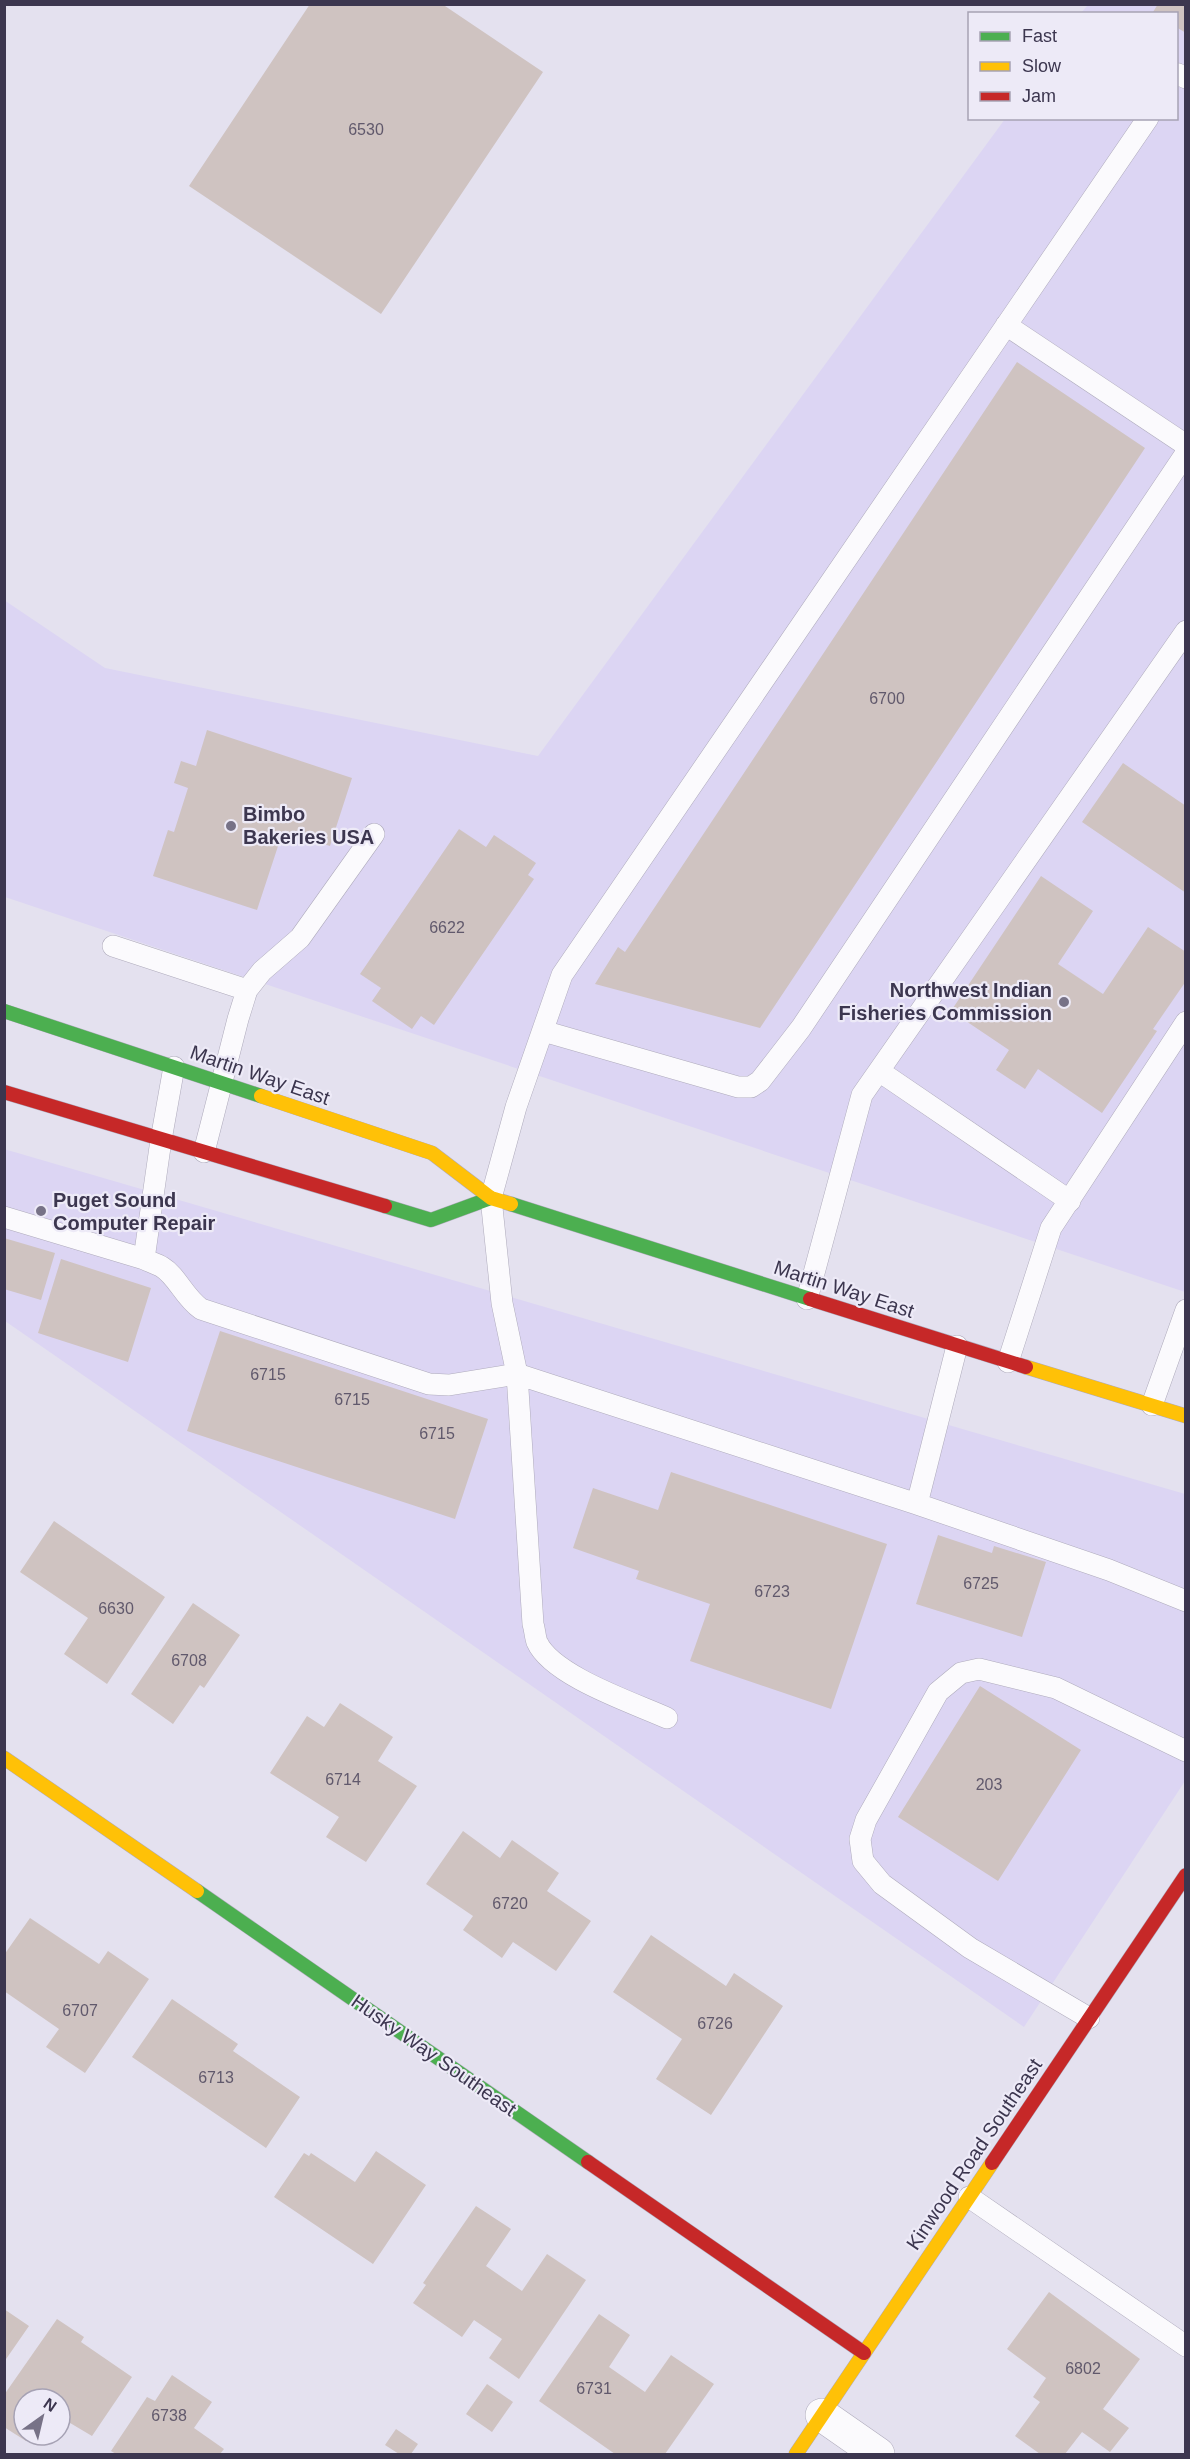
<svg xmlns="http://www.w3.org/2000/svg" width="1190" height="2459" viewBox="0 0 1190 2459" font-family="Arial,sans-serif">
<style>
.built{fill:#dcd5f3}
.building{fill:#cfc3c1}
.lines{fill:none;stroke-linecap:round;stroke-linejoin:round}
.lane-casing{stroke:#afabbc;stroke-width:22}
.street-casing{stroke:#afabbc;stroke-width:34}
.fast-casing{stroke:#afabbc;stroke-width:15}
.slow-casing{stroke:#afabbc;stroke-width:15}
.jam-casing{stroke:#afabbc;stroke-width:15}
.lane{stroke:#fbfafd;stroke-width:21}
.street{stroke:#fbfafd;stroke-width:33}
.fast{stroke:#4caf50;stroke-width:14}
.slow{stroke:#ffc107;stroke-width:14}
.jam{stroke:#c62828;stroke-width:14}
.poi-dot{fill:#777287;stroke:#edeaf7;stroke-width:2}
.labels{text-anchor:middle;dominant-baseline:central;stroke-width:4.5;stroke-linejoin:round;paint-order:stroke}
.number-label{font-size:16px;fill:#61596c}
.poi-label{font-size:20px;font-weight:bold;fill:#3c364f;stroke:#edeaf7;text-anchor:start}
.street-label{font-size:20px;fill:#3c364f;stroke:#edeaf7}
</style>
<rect width="100%" height="100%" fill="#e4e1ef"/>
<!-- built -->
<path class="built" d="M1088,5H1185V1292L5,897L4,600L105,668L538,756L1005,119L1176,118V14L1081,13Z
M4,1149L1185,1494V1781L1024,2027L5,1321Z"/>
<!-- building -->
<path class="building" d="M310,4H442L543,72L381,314L189,186Z
M1158,4H1186V33L1176,27V14L1153,12Z
M1017,362L1145,448L760,1028L595,984L618,947L625,952Z
M207,730L352,778L330,846L283,831L257,910L153,876L168,830L174,832L188,788L174,783L181,761L196,766Z
M1123,763L1186,806V893L1082,822Z
M459,829L486,847L494,835L536,863L528,875L534,879L434,1025L421,1016L412,1029L372,1001L381,988L360,974Z
M1041,876L1093,911L1058,964L1103,994L1148,927L1186,952V981L1153,1029L1157,1031L1102,1113L1038,1069L1025,1089L996,1070L1009,1050L951,1011Z
M4,1238L55,1253L41,1300L4,1289Z
M61,1259L151,1288L128,1362L38,1333Z
M220,1331L488,1419L455,1519L187,1431Z
M671,1472L887,1544L831,1709L690,1661L710,1604L636,1579L639,1571L573,1548L593,1488L658,1510Z
M54,1521L165,1597L107,1684L64,1654L88,1618L20,1572Z
M938,1535L992,1553L994,1546L1046,1562L1022,1637L916,1604Z
M193,1603L240,1635L204,1688L200,1685L173,1724L131,1694Z
M980,1686L1081,1750L998,1881L898,1817Z
M340,1703L393,1737L378,1761L417,1786L366,1862L326,1837L339,1817L270,1773L307,1716L324,1727Z
M463,1831L500,1858L512,1840L559,1873L547,1891L591,1921L556,1971L513,1942L502,1958L463,1930L473,1916L426,1884Z
M30,1918L99,1964L108,1951L149,1979L85,2073L46,2047L59,2029L4,1991V1955Z
M651,1935L726,1986L734,1973L783,2006L711,2115L656,2079L682,2039L613,1992Z
M172,1999L238,2044L233,2051L300,2097L266,2148L132,2057Z
M376,2151L426,2185L373,2264L274,2197L304,2153L309,2156L311,2153L355,2182Z
M476,2206L511,2229L486,2266L522,2291L547,2254L586,2280L519,2379L489,2358L502,2339L474,2320L462,2337L413,2303L426,2285L423,2283Z
M1049,2292L1140,2359L1103,2409L1129,2428L1110,2452L1082,2432L1065,2454H1040L1015,2436L1040,2402L1033,2397L1046,2378L1007,2349Z
M4,2309L29,2326L4,2362Z
M599,2314L630,2335L609,2367L645,2392L671,2355L714,2384L665,2454H615L539,2401Z
M57,2319L84,2337L81,2342L132,2377L92,2436L60,2417V2399H24V2435H30L26,2441L4,2427V2395Z
M172,2375L212,2402L194,2428L224,2449L220,2454H116L111,2451L147,2397L155,2401Z
M487,2384L513,2402L492,2432L466,2414Z
M396,2429L418,2444L411,2454H399L385,2445Z"/>
<g class="lines">
<defs>
<path id="lane" d="M1176,76L1178,74L1186,78
M1006,325L1186,445
M113,946L247,990
M543,1031L738,1087H751L760,1081L801,1028L1186,453
M174,1067L161,1140L144,1259C150,1262 157,1264 162,1267C177,1276 184,1297 201,1309L429,1384L449,1385L517,1374L917,1504
M879,1071L1070,1201
M204,1152L238,1019L247,990L262,971L300,938L374,834
M4,1217L144,1259
M807,1299L862,1095L1186,631
M957,1346L917,1504L1109,1570L1186,1601
M1008,1362L1051,1228L1186,1022
M1152,1405L1186,1310
M667,1718C634,1703 552,1676 537,1642C535,1637 535,1630 533,1624L517,1374L502,1303L491,1198L516,1107L562,975L1148,118
M1089,2018L970,1948L882,1884L863,1861L860,1839L866,1820L938,1692L961,1673L979,1669L1056,1688L1186,1751
M969,2197L1186,2346"/>
<path id="street" d="M822,2415L878,2454"/>
<path id="fast" d="M4,1011L261,1096
M511,1204L810,1299
M385,1206L431,1220L491,1198
M197,1891L588,2162"/>
<path id="slow" d="M261,1096L432,1153L491,1198L511,1204
M1026,1367L1186,1416
M4,1758L197,1891
M796,2454L992,2163"/>
<path id="jam" d="M4,1092L385,1206
M810,1299L1026,1367
M588,2162L864,2353
M992,2163L1186,1875"/>
</defs>
<!-- lane casing -->
<use href="#lane" class="lane-casing"/>
<!-- street casing -->
<use href="#street" class="street-casing"/>
<!-- fast casing -->
<use href="#fast" class="fast-casing"/>
<!-- slow casing -->
<use href="#slow" class="slow-casing"/>
<!-- jam casing -->
<use href="#jam" class="jam-casing"/>
<!-- lane -->
<use href="#lane" class="lane"/>
<!-- street -->
<use href="#street" class="street"/>
<!-- fast -->
<use href="#fast" class="fast"/>
<!-- slow -->
<use href="#slow" class="slow"/>
<!-- jam -->
<use href="#jam" class="jam"/>
</g>
<!-- markers -->
<g class="poi-dot">
<circle cx="231" cy="826" r="6"/>
<circle cx="1064" cy="1002" r="6"/>
<circle cx="41" cy="1211" r="6"/>
</g>
<g class="labels">
<!-- number labels -->
<g class="number-label">
<text x="366" y="129">6530</text>
<text x="887" y="698">6700</text>
<text x="447" y="927">6622</text>
<text x="268" y="1374">6715</text>
<text x="352" y="1399">6715</text>
<text x="437" y="1433">6715</text>
<text x="981" y="1583">6725</text>
<text x="772" y="1591">6723</text>
<text x="116" y="1608">6630</text>
<text x="189" y="1660">6708</text>
<text x="343" y="1779">6714</text>
<text x="989" y="1784">203</text>
<text x="510" y="1903">6720</text>
<text x="80" y="2010">6707</text>
<text x="715" y="2023">6726</text>
<text x="216" y="2077">6713</text>
<text x="1083" y="2368">6802</text>
<text x="594" y="2388">6731</text>
<text x="169" y="2415">6738</text>
</g>
<!-- poi labels -->
<g class="poi-label">
<text x="243" y="814">Bimbo<tspan x="243" dy="23">Bakeries USA</tspan></text>
<text x="1052" y="990" text-anchor="end">Northwest Indian<tspan x="1052" dy="23">Fisheries Commission</tspan></text>
<text x="53" y="1200">Puget Sound<tspan x="53" dy="23">Computer Repair</tspan></text>
</g>
<!-- street labels -->
<g class="street-label">
<text transform="translate(260 1075) rotate(19)">Martin Way East</text>
<text transform="translate(844 1289) rotate(18)">Martin Way East</text>
<text transform="translate(434 2055) rotate(35)">Husky Way Southeast</text>
<text transform="translate(974 2154) rotate(-56)">Kinwood Road Southeast</text>
</g>
</g>
<!-- border -->
<rect width="1190" height="2459" fill="none" stroke="#3c364f" stroke-width="12"/>
<!-- legend -->
<rect x="968" y="12" width="210" height="108" fill="#edeaf7" stroke="#a6a2b4" stroke-width="1.5"/>
<rect x="980" y="32" width="30" height="9" fill="#4caf50" stroke="#a6a2b4" stroke-width="1.5"/>
<text x="1022" y="42" font-size="18" fill="#3c364f">Fast</text>
<rect x="980" y="62" width="30" height="9" fill="#ffc107" stroke="#a6a2b4" stroke-width="1.5"/>
<text x="1022" y="72" font-size="18" fill="#3c364f">Slow</text>
<rect x="980" y="92" width="30" height="9" fill="#c62828" stroke="#a6a2b4" stroke-width="1.5"/>
<text x="1022" y="102" font-size="18" fill="#3c364f">Jam</text>
<!-- north arrow -->
<g transform="translate(42 2417) rotate(34)"><circle r="28" fill="#edeaf7" stroke="#a6a2b4" stroke-width="1.5"/>
<path d="M0-4.5L10 22L0 15L-10 22Z" fill="#777287"/>
<text y="-9" font-size="16" font-weight="bold" text-anchor="middle" fill="#3c364f">N</text>
</g>
</svg>
